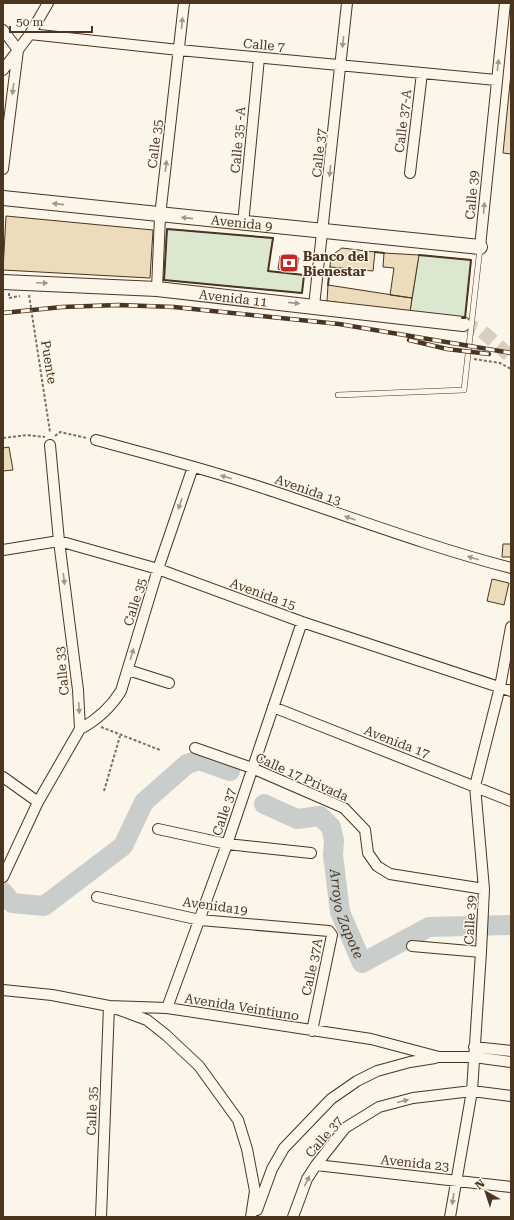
<svg xmlns="http://www.w3.org/2000/svg" width="514" height="1220" viewBox="0 0 514 1220" font-family="'Roboto Serif',serif">
<style>
.green{fill:#dce7d0;stroke:#887966}
.lines{fill:none;stroke-linecap:round;stroke-linejoin:round}
.river{stroke:#c9cecd;stroke-width:20}
.building{fill:#ecdcbc;stroke:#4a3520}
.secondary-tunnel{stroke:#d8cfc1;stroke-width:14;stroke-dasharray:14 7;stroke-linecap:butt}
.service-casing{stroke:#4a3520;stroke-width:6}
.minor-casing{stroke:#4a3520;stroke-width:12}
.secondary-casing{stroke:#4a3520;stroke-width:16}
.path{stroke:#7f6f5c;stroke-width:2;stroke-dasharray:3 2;stroke-linecap:butt}
.service{stroke:#fbf6e9;stroke-width:5}
.minor{stroke:#fbf6e9;stroke-width:10}
.secondary{stroke:#fbf6e9;stroke-width:14}
.rail-casing{stroke:#4a3520;stroke-width:4.5}
.rail{stroke:#fbf6e9;stroke-width:3;stroke-dasharray:9;stroke-linecap:butt}
.path-bridge{stroke:#7f6f5c;stroke-width:2;stroke-dasharray:3 2;stroke-linecap:butt}
.wall{stroke:#4a3520;stroke-width:2}
.oneway{fill:#a29684}
.labels{text-anchor:middle;dominant-baseline:central;stroke-width:3;stroke-linejoin:round;paint-order:stroke}
.street-label{font-size:13px;fill:#4a3520;stroke:#fbf6e9}
.poi-label{font-size:13px;font-weight:bold;fill:#4a3520;stroke:#fbf6e9;text-anchor:start}
.water-label{font-size:14px;font-style:italic;fill:#4a3520;stroke:#fbf6e9}
</style>
<rect width="100%" height="100%" fill="#fbf6e9"/>
<!-- green -->
<path class="green" d="M167,229L273,238L268,271L304,275L302,293L164,280Z
M419,255L471,260L465,318L410,312Z"/>
<g class="lines">
<!-- river -->
<g class="river">
<path id="s1" d="M264,804L297,819L320,816L331,827L334,840L333,855L340,912L362,963L429,927L511,925"/>
<path d="M3,892L12,903L44,906L123,846L144,802L187,764L199,760L230,771"/>
</g>
</g>
<!-- building -->
<path class="building" d="M511,73V154L503,153Z
M6,216L153,230L150,278L3,270Z
M342,248L375,252L373,271L330,267L331,256Z
M384,253L419,255L412,298L390,295L394,268L383,267Z
M280,256L299,258L297,268L286,267V271L278,269Z
M328,285L412,298L410,312L327,301Z
M9,447L13,470L3,471V448Z
M503,544H511V557H502Z
M492,579L509,583L504,605L487,601Z"/>
<g class="lines">
<!-- secondary-tunnel -->
<path class="secondary-tunnel" d="M463,324L482,331L511,357"/>
<defs>
<path id="service" d="M338,395L464,390L480,248"/>
<path id="minor" d="M3,30L18,50L3,169
M30,34L179,50L496,80
M3,70L30,34L48,3
M410,173L422,73
M243,224L259,58
M480,247L505,3
M157,289L160,216L184,3
M314,306L347,3
M96,440C151,455 206,469 260,487C343,514 426,546 511,568
M3,550L59,541L158,569L302,622L511,691
M128,670L169,683
M273,707L511,801
M80,729C97,720 111,707 121,691L158,569L193,467
M195,748L252,768L344,808L365,830L368,853L377,866L390,874L484,889
M3,777L38,802
M158,829L227,844L311,853
M3,877L38,802L80,729L78,690L59,541L50,445
M97,897L200,920L329,931L332,935L312,1031
M412,946L481,952
M3,990L52,995L109,1006L167,1008L371,1039L439,1057H474L511,1062
M167,1008L227,844L302,622
M474,1047L511,1051
M316,1165L511,1187
M257,1210L272,1169L284,1148L331,1099L357,1081L377,1071L410,1062L435,1058
M101,1217L109,1006L147,1020L166,1035L199,1066L238,1120L247,1149L255,1191L251,1217
M293,1217L307,1179L316,1165L345,1128L379,1107L413,1098L472,1091L511,1096
M450,1217L472,1091L481,952L484,889L475,786L500,687L511,627"/>
<g id="secondary">
<path id="s2" d="M3,198L480,247"/>
<path id="s3" d="M3,282L157,289L463,324"/>
</g>
</defs>
<!-- service casing -->
<use href="#service" class="service-casing"/>
<!-- minor casing -->
<use href="#minor" class="minor-casing"/>
<!-- secondary casing -->
<use href="#secondary" class="secondary-casing"/>
<!-- path -->
<path class="path" d="M9,293V298L20,296
M474,359L500,363L511,369
M55,436L60,432L87,438
M3,438L27,435L45,437
M101,727L160,750
M104,791L120,736"/>
<!-- service -->
<use href="#service" class="service"/>
<!-- minor -->
<use href="#minor" class="minor"/>
<!-- secondary -->
<use href="#secondary" class="secondary"/>
<defs>
<path id="rail" d="M3,313L62,307L118,305L174,307L339,324L511,353
M409,340L447,349L489,354"/>
</defs>
<!-- rail casing -->
<use href="#rail" class="rail-casing"/>
<!-- rail -->
<use href="#rail" class="rail"/>
<!-- path-bridge -->
<path class="path-bridge" d="M29,295L50,432"/>
<!-- wall -->
<path class="wall" d="M167,229L273,238L268,271L304,275L302,293L164,280Z
M375,252L384,253
M419,255L471,260L465,318H462
M328,285L330,267"/>
</g>
<!-- one-way arrows -->
<defs><path id="oneway-solid" d="M-6-.8H1V-3.2L6.5 0L1 3.2V.8H-6Z"/></defs>
<g class="oneway">
<use href="#oneway-solid" transform="translate(182 23) rotate(-85)"/>
<use href="#oneway-solid" transform="translate(343 42) rotate(96)"/>
<use href="#oneway-solid" transform="translate(498 65) rotate(-83)"/>
<use href="#oneway-solid" transform="translate(13 89) rotate(97)"/>
<use href="#oneway-solid" transform="translate(166 166) rotate(-83)"/>
<use href="#oneway-solid" transform="translate(330 171) rotate(96)"/>
<use href="#oneway-solid" transform="translate(58 204) rotate(-174)"/>
<use href="#oneway-solid" transform="translate(484 208) rotate(-85)"/>
<use href="#oneway-solid" transform="translate(187 218) rotate(-174)"/>
<use href="#oneway-solid" transform="translate(42 283) rotate(3)"/>
<use href="#oneway-solid" transform="translate(294 303) rotate(6)"/>
<use href="#oneway-solid" transform="translate(226 477) rotate(-164)"/>
<use href="#oneway-solid" transform="translate(180 504) rotate(109)"/>
<use href="#oneway-solid" transform="translate(350 518) rotate(-161)"/>
<use href="#oneway-solid" transform="translate(473 558) rotate(-162)"/>
<use href="#oneway-solid" transform="translate(64 579) rotate(83)"/>
<use href="#oneway-solid" transform="translate(132 654) rotate(-73)"/>
<use href="#oneway-solid" transform="translate(79 708) rotate(87)"/>
<use href="#oneway-solid" transform="translate(403 1101) rotate(-14)"/>
<use href="#oneway-solid" transform="translate(307 1181) rotate(-64)"/>
<use href="#oneway-solid" transform="translate(453 1199) rotate(99)"/>
</g>
<!-- icons -->
<defs>
<symbol id="bank-square" viewBox="-11 -11 22 22"><rect x="-9" y="-9" width="18" height="18" rx="4" fill="#c62828" stroke="#fbf6e9"/><path d="M-6-4H6V4H-6ZM0-2.3a2.3 2.3 0 1 0 0 4.6a2.3 2.3 0 1 0 0-4.6Z" fill="#fff"/></symbol>
</defs>
<g fill-rule="evenodd">
<use href="#bank-square" x="278" y="252" width="22" height="22"/>
</g>
<g class="labels">
<!-- street labels -->
<g class="street-label">
<text transform="translate(264 45) rotate(5)">Calle 7</text>
<text transform="translate(403 121) rotate(-83)">Calle 37-A</text>
<text transform="translate(238 140) rotate(-85)">Calle 35 -A</text>
<text transform="translate(155 144) rotate(-83)">Calle 35</text>
<text transform="translate(319 153) rotate(-84)">Calle 37</text>
<text transform="translate(472 195) rotate(-85)">Calle 39</text>
<text stroke="none"><textPath href="#s2" startOffset="240">Avenida 9</textPath></text>
<text stroke="none"><textPath href="#s3" startOffset="231">Avenida 11</textPath></text>
<text transform="translate(49 362) rotate(81)">Puente</text>
<text transform="translate(308 490) rotate(19)">Avenida 13</text>
<text transform="translate(263 594) rotate(20)">Avenida 15</text>
<text transform="translate(135 602) rotate(-73)">Calle 35</text>
<text transform="translate(62 671) rotate(-96)">Calle 33</text>
<text transform="translate(397 742) rotate(21)">Avenida 17</text>
<text transform="translate(302 777) rotate(24)">Calle 17 Privada</text>
<text transform="translate(224 812) rotate(-72)">Calle 37</text>
<text transform="translate(215 906) rotate(8)">Avenida19</text>
<text transform="translate(470 920) rotate(-87)">Calle 39</text>
<text transform="translate(312 967) rotate(-78)">Calle 37A</text>
<text transform="translate(242 1007) rotate(9)">Avenida Veintiuno</text>
<text transform="translate(92 1111) rotate(-88)">Calle 35</text>
<text transform="translate(324 1137) rotate(-49)">Calle 37</text>
<text transform="translate(415 1163) rotate(6)">Avenida 23</text>
</g>
<!-- poi labels -->
<g class="poi-label">
<text x="303" y="256">Banco del<tspan x="303" dy="15">Bienestar</tspan></text>
</g>
<!-- water labels -->
<g class="water-label">
<text stroke="none"><textPath href="#s1" startOffset="164">Arroyo Zapote</textPath></text>
</g>
</g>
<!-- border -->
<rect width="514" height="1220" fill="none" stroke="#4a3520" stroke-width="8"/>
<!-- north arrow -->
<g transform="translate(486 1192) rotate(321)" stroke="#fbf6e9" stroke-width="3" paint-order="stroke">
<path d="M0-3L7 15L0 10L-7 15Z" fill="#4a3520"/>
<text y="-6" font-size="11" font-weight="bold" text-anchor="middle" fill="#4a3520">N</text>
</g>
<!-- scale -->
<path d="M10 26v6h82v-6" fill="none" stroke="#4a3520" stroke-width="2"/>
<text x="16" y="26" font-size="12" fill="#4a3520" stroke="#fbf6e9" stroke-width="3" paint-order="stroke">50 m</text>
</svg>
